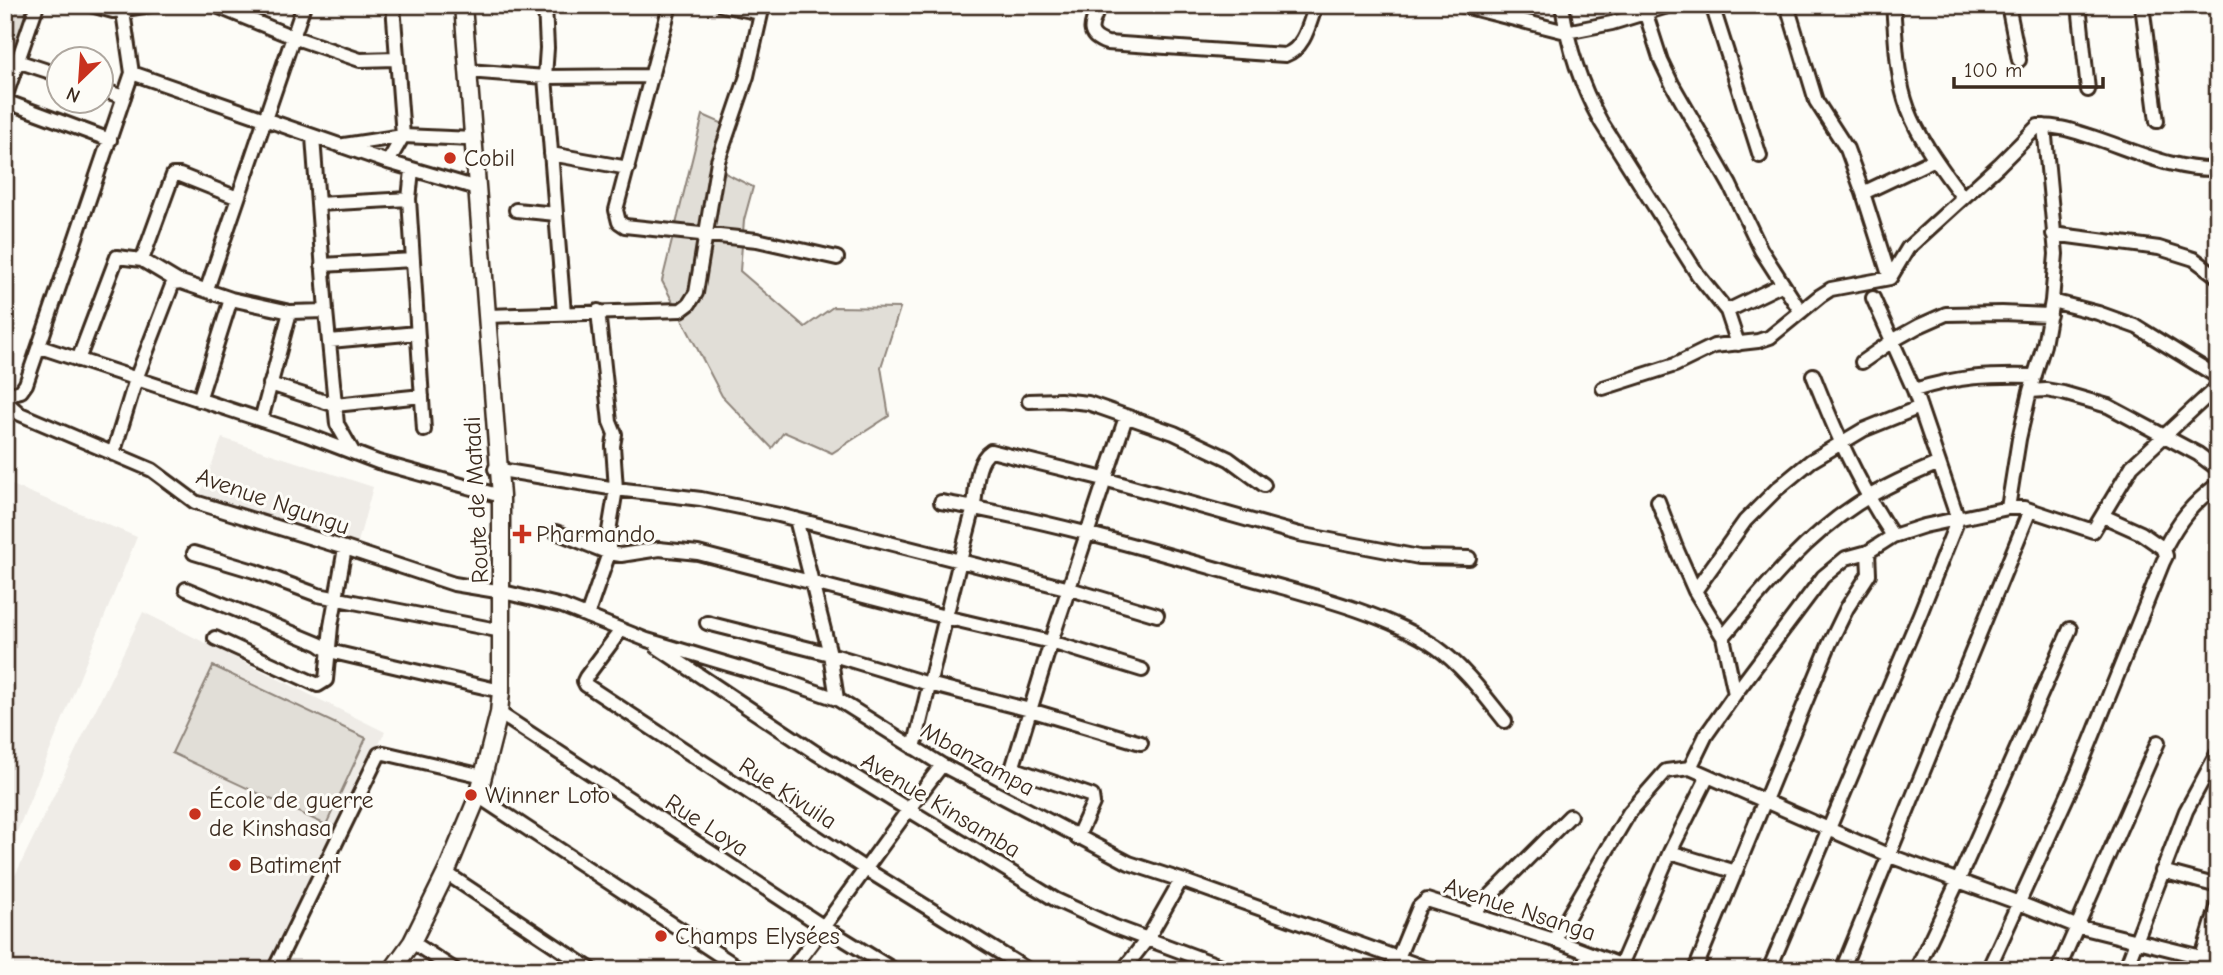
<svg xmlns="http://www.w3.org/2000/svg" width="2223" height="975" viewBox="0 0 2223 975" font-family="'Comic Neue',sans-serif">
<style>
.built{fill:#efece7}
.green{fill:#e1ded7;stroke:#8e847a;stroke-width:2}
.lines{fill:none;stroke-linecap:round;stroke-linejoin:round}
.minor-casing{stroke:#3b2a1e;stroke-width:18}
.major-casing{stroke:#3b2a1e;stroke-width:21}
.minor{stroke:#fdfcf7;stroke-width:12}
.major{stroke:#fdfcf7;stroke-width:16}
.poi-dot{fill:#c8321e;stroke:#fdfcf7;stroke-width:2.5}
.labels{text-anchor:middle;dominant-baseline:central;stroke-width:6;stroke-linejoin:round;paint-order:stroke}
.poi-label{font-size:24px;fill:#3b2a1e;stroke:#fdfcf7;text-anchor:start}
.street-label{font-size:24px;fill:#3b2a1e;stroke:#fdfcf7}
</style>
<rect width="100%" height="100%" fill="#fdfcf7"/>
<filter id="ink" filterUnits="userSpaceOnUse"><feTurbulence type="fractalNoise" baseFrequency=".0143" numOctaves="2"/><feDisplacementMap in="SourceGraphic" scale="14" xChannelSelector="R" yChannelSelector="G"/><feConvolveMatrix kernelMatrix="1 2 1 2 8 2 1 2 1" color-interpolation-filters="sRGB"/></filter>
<g filter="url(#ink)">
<!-- built -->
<path class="built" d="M222,438L373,487L357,546L198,500Z
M5,482L137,537L5,861Z
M143,612L385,732L268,970H5V896Z"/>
<!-- green -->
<path class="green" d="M5,5H31L7,73H5Z
M703,115L726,125L713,167L753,187L744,220L740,271L805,327L833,307L900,308L881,367L889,416L832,453L784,432L772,448L722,396L662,281Z
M213,666L366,738L326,825L172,753Z"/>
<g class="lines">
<defs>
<path id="minor" d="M91,5L113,11L150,5
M214,5L293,37L360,60L396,59
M545,5L547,48L545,77L564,313
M670,5L616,210L619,222L625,226L757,240L837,258
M722,5L761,13
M1100,5C1092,23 1083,35 1107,43L1285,55C1305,48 1309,24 1316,5
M1460,5L1566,32L1612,23L1671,5
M1562,5C1568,46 1581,86 1601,122L1698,275L1727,311L1738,344
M1643,5L1661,61L1672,84L1730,185L1761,250L1801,312
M1712,5L1760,156
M1787,5L1816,101L1847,149L1863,193L1890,278
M1893,5C1896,39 1896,77 1908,109C1920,141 1943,170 1963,198
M2008,5L2019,60
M2079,5L2088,90
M2142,5L2157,121
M2214,5L2218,20
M17,61L60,75
M468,71L545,77L652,76
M132,73L388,162L477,188
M102,90L124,97
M5,98L37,5
M5,101L110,140
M313,137L326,311L337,424L353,452
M344,145L403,136L473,139
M551,154L628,168
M388,162L403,136L393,5
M412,170L409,199L424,430
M1863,193L1935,159
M318,204L409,199
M516,210L556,214
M2053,234L2159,248L2194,259L2218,277
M142,260L173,175H180L238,198
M322,265L413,260
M207,289L304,5
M2052,301L2098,313L2137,327L2218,377
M1727,311L1783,284
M488,316L681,310L689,304L696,293L718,161L747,76L763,5
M330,341L417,333
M40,347L307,435L378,462L501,496
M78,360L117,257L142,260L177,281
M1862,362L1892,341L1919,326L1946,314L2002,313L2050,315
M1813,375C1836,433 1858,484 1893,536
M270,384L335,405L422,396
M1603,388L1675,365L1714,346L1758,341L1770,337L1820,296L1831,289L1890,278L1908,248L1999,165L2038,126C2054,125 2070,130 2086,135C2129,148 2171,171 2218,169
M1914,390C1960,376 1987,375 2035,376
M2030,391L2046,390L2063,393L2108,406L2198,454L2218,469
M5,395L21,391L26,384L132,73L122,5
M199,400L231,299
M5,401L20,414L152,470L195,502L345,548L454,584L503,592L562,606L647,640L788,682L837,699L942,765L1129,863L1181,880L1431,970
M1029,401L1060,400L1088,403L1174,433L1229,459L1264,485
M261,420L290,312
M113,454L136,379L173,283L181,282L231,299L290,312L326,311
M495,469L616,489L701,499L779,515L1070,589L1157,615
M1658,501L1676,548L1695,591L1723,637L1735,694
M941,502C1043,519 1143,548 1242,576C1302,593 1385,612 1436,647C1464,667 1484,695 1505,721
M2008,508L2019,439L2030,391L2044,345L2052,301L2056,254L2044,126
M2103,516L2141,533L2164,549
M796,519L830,654L837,699
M556,532L609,553L621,555L659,549L698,553L945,617L1051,642L1142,670
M194,553L254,571L318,595L502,631
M186,589L319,644L329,651L501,691
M1695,591L1745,521L1777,489L1811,461L1863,430L1920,407
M587,616L609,553V531L616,489L613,446L615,434L610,422L598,311
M707,623L830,654L929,684L1030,710L1141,743
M621,630L586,677L584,681L586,685L864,868L1028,970
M1723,637C1764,588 1803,539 1857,504C1883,487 1911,475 1939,463
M215,638L318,685L326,680L331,626L345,548
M657,647L816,753L1056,900L1115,927L1231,970
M499,713L824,927L894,970
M914,748C933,669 952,590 973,511C977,493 974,462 991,451L1104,479L1299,534L1419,557L1469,558
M1690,768L1706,735L1735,694L1823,577L1846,558L1868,552L1893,536L1924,526L2008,508H2024L2093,531L2132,466L2218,386
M478,796L742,970
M1077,838L1093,803L1092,796L1018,770L1013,766L1051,642L1126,417
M1670,852L1736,872
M2162,871L2218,886
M446,873L592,970
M1472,914L1570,816
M1554,940L1629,813L1666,771L1690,768L1890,856L2019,903L2076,926L2218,961
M412,942L455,970
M1621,965L1670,852L1708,776
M274,970L379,754L384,753L483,776
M791,970C843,903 890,832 942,765
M1123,970L1148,938L1181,880
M1393,970L1419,907L1427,900L1554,940L1634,970
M1582,970L1588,953
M1695,970L1829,645L1847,608L1869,574L1868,552
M1769,970L1920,614L1958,519L1914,390L1873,298
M1842,970L2030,510
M1916,970L1958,881L2070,629
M1988,970L2077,775L2163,562L2166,556L2164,549C2180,519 2191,505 2218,484
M2058,970L2158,742
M2125,970L2186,811L2218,752
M2198,970L2218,905"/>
<path id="major" d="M392,970L412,942L446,873L478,796L499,713L501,691V496L463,5"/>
</defs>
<!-- minor casing -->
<use href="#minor" class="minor-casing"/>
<!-- major casing -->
<use href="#major" class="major-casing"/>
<!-- minor -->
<use href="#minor" class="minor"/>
<!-- major -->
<use href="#major" class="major"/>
</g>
</g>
<!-- markers -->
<g class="poi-dot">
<circle cx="450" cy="158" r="7"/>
<path d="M518.5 523.5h7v7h7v7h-7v7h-7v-7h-7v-7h7z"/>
<circle cx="471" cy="795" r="7"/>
<circle cx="195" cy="814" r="7"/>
<circle cx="235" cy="865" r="7"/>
<circle cx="661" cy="936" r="7"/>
</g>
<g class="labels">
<!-- poi labels -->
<g class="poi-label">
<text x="464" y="158">Cobil</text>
<text x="536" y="534">Pharmando</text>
<text x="485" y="795">Winner Loto</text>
<text x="209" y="800">École de guerre<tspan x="209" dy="28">de Kinshasa</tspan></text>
<text x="249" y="865">Batiment</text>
<text x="675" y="936">Champs Elysées</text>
</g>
<!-- street labels -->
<g class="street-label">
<text transform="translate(476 500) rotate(-93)">Route de Matadi</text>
<text transform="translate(273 501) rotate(19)">Avenue Ngungu</text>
<text transform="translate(978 759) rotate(29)">Mbanzampa</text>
<text transform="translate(788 793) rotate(33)">Rue Kivuila</text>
<text transform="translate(941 805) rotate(31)">Avenue Kinsamba</text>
<text transform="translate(707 825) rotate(33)">Rue Loya</text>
<text transform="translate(1520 909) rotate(18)">Avenue Nsanga</text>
</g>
</g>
<!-- margin -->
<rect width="2223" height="975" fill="none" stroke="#fdfcf7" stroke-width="28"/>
<rect x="14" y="14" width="2195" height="947" fill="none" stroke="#3b2a1e" stroke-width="2.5" filter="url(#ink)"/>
<!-- north arrow -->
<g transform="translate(80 80) rotate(205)"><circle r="33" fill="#fdfcf7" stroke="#afa8a0" stroke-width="2"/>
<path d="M0-5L12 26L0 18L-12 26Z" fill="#c8321e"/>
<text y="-10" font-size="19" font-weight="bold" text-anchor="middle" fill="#3b2a1e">N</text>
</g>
<!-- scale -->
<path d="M1954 77v10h149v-10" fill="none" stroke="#3b2a1e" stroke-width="3.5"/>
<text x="1964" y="77" font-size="21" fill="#3b2a1e" stroke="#fdfcf7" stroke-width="5" paint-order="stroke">100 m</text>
</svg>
